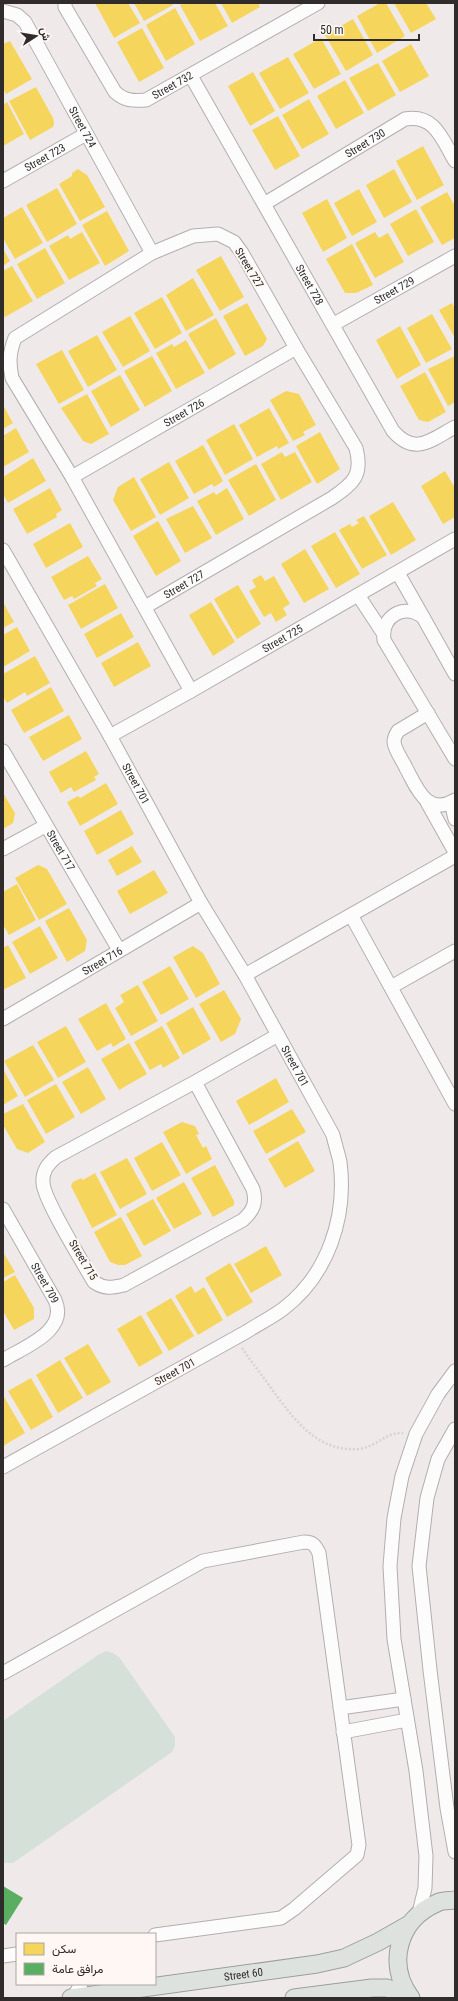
<svg xmlns="http://www.w3.org/2000/svg" width="458" height="2001" viewBox="0 0 458 2001" font-family="'Roboto Condensed',Vazirmatn,sans-serif">
<style>
.green{fill:#d5e1d8}
.homes{fill:#f6d55c}
.public{fill:#5aae61}
.lines{fill:none;stroke-linecap:round;stroke-linejoin:round}
.minor-casing{stroke:#b2aead;stroke-width:15}
.major-casing{stroke:#99a09b;stroke-width:19}
.path{stroke:#d5d3d3;stroke-width:2.5;stroke-dasharray:2 2;stroke-linecap:butt}
.minor{stroke:#fdfcfc;stroke-width:13}
.major{stroke:#dde2df;stroke-width:17}
.labels{text-anchor:middle;dominant-baseline:central;stroke-width:4;stroke-linejoin:round;paint-order:stroke}
.street-label{font-size:11px;fill:#2f2c2b;stroke:#fef7f4}
</style>
<rect width="100%" height="100%" fill="#efeae9"/>
<!-- green -->
<path class="green" d="M106,1651L113,1653L119,1657L175,1737V1746L172,1752L13,1863H3V1721L98,1655Z"/>
<!-- homes -->
<path class="homes" d="M95,3H128L140,23L114,38Z
M134,3H172L173,5L144,21Z
M184,3H215L228,26L200,41L180,5Z
M221,3H258L260,7L232,23Z
M380,3H386L405,36L377,53L357,16Z
M394,3H426L436,19L411,33Z
M175,8L195,44L166,61L146,25Z
M353,19L373,55L346,71L325,35Z
M142,28L164,68L139,82L117,42Z
M321,38L341,74L314,89L293,54Z
M10,41L32,79L6,94L3,89V44Z
M411,44L429,76L400,92L382,61Z
M288,57L309,93L280,109L259,73Z
M378,63L396,95L368,111L349,78Z
M253,72L275,111L250,126L228,86Z
M345,80L364,113L336,129L317,96Z
M36,87L53,118L54,123L53,127L30,140L9,101Z
M309,99L329,134L302,149L282,115Z
M7,102L24,134L3,146V105Z
M278,116L300,156L275,170L252,130Z
M423,146L444,185L417,200L396,161Z
M78,169L87,175L105,207L80,221L59,184L72,176V173Z
M394,169L412,202L384,218L366,185Z
M57,188L77,224L47,242L26,205Z
M359,189L377,222L352,236L334,203Z
M447,192L455,206V238L442,245L420,207Z
M327,199L347,238L323,252L302,213Z
M22,207L43,243L15,259L3,238V218Z
M416,209L434,242L408,256L390,224Z
M107,211L129,251L105,266L82,225Z
M82,232L100,263L69,280L49,246L68,235L70,239Z
M375,232L379,238L388,233L404,262L375,278L355,243Z
M352,244L373,285L356,293H345L326,259Z
M45,248L65,283L37,299L17,264Z
M3,249L10,261L3,266Z
M221,256L244,297L220,311L196,270Z
M12,266L33,301L5,317L3,314V271Z
M193,278L214,315L186,331L166,295Z
M162,297L182,333L155,349L134,313Z
M247,303L267,339L263,346L245,356L223,316Z
M452,303L455,309V338L439,310Z
M432,314L452,349L426,363L407,328Z
M130,316L150,351L123,367L102,332Z
M216,318L236,354L209,370L188,334Z
M400,326L421,365L397,379L376,340Z
M97,335L117,370L88,387L68,351Z
M186,340L205,373L176,389L156,353L172,344L174,347Z
M62,350L84,390L59,404L36,364Z
M152,356L172,391L145,407L124,371Z
M455,356V402L448,406L428,369Z
M425,372L446,412L428,422L419,420L400,386Z
M120,375L140,410L111,427L91,391Z
M286,391L299,394L316,425L303,432L305,435L293,441L270,400Z
M87,394L109,434L91,444L83,441L61,408Z
M3,405L13,423L3,429Z
M269,408L289,443L278,449L277,446L257,457L239,425Z
M234,424L253,459L225,475L206,440Z
M16,428L29,452L3,467V440L5,439L3,436Z
M320,432L340,469L317,484L296,446Z
M203,445L223,481L214,487L212,484L194,494L175,461Z
M282,452L285,457L295,452L312,482L281,500L261,464Z
M33,458L46,481L8,503L3,494V477Z
M169,462L189,498L160,515L140,479Z
M256,464L276,500L249,516L228,480Z
M445,471L455,488V517L443,524L421,486Z
M134,477L156,517L131,531L113,500L118,487Z
M50,488L62,510L56,514L57,517L27,534L13,509Z
M227,488L244,519L216,535L197,501L214,492L216,495Z
M393,502L416,540L391,555L369,516Z
M193,506L212,538L185,553L166,519Z
M364,516L387,555L362,569L339,530L350,524L352,527L359,523L356,520Z
M158,521L181,561L156,576L133,536Z
M70,523L83,547L46,568L33,544Z
M335,532L360,574L336,588L311,546Z
M305,549L329,589L304,603L281,564Z
M88,556L102,579L95,583L97,586L74,599L72,596L64,600L51,577Z
M261,575L265,581L274,576L290,604L283,608L287,615L276,622L271,613L264,617L249,591L256,587L252,580Z
M105,584L118,608L81,629L68,605Z
M238,585L261,624L237,639L214,599Z
M3,602L14,622L3,628Z
M211,602L235,642L213,656L189,615Z
M121,613L134,637L97,658L84,634Z
M17,627L30,651L3,667V635Z
M138,642L151,666L114,687L101,663Z
M35,656L50,683L27,696L25,692L7,703L3,696V674Z
M51,687L64,711L24,733L11,710Z
M69,715L82,739L43,761L29,737Z
M86,751L99,774L94,777L96,780L74,792L71,787L61,793L49,772Z
M106,783L118,804L80,826L67,802L78,796L80,798Z
M3,793L15,813L13,823L3,829Z
M121,810L134,834L97,855L84,831Z
M132,846L142,862L117,876L108,860Z
M38,865L47,869L67,904L39,920L15,878Z
M154,870L168,893L130,914L117,891Z
M17,884L36,920L9,935L3,925V892Z
M69,908L87,940L85,951L67,962L45,921Z
M40,926L58,958L30,974L12,942Z
M8,945L26,978L3,990V948Z
M193,946L203,953L220,984L196,998L173,957Z
M170,966L189,999L161,1015L142,982Z
M138,985L158,1021L131,1036L115,1008L124,1002L120,995Z
M224,990L241,1019L235,1034L221,1042L199,1004Z
M106,1003L126,1039L113,1047L111,1043L97,1051L78,1019Z
M193,1007L211,1039L183,1055L166,1023Z
M66,1026L86,1062L58,1078L37,1042Z
M162,1026L180,1058L163,1068L161,1064L150,1070L134,1042Z
M129,1043L147,1074L119,1090L101,1059Z
M33,1045L54,1080L25,1097L4,1061Z
M88,1067L106,1099L81,1114L62,1082Z
M3,1069L18,1096L3,1105Z
M276,1078L289,1102L249,1125L236,1101Z
M56,1084L75,1117L46,1134L27,1100Z
M23,1104L45,1142L28,1153L17,1149L3,1125V1114Z
M292,1109L306,1132L266,1154L253,1131Z
M182,1122L195,1126L199,1134L196,1135L203,1148L206,1146L212,1159L186,1174L163,1132Z
M298,1141L315,1171L285,1188L268,1159Z
M162,1142L181,1175L152,1191L134,1158Z
M127,1158L147,1194L120,1209L100,1172Z
M215,1165L234,1201V1205L213,1217L191,1178Z
M95,1173L117,1215L92,1228L71,1186L73,1182L81,1178L83,1180Z
M184,1182L202,1214L174,1229L156,1198Z
M153,1199L171,1231L144,1246L126,1214Z
M121,1217L142,1256L125,1265H118L110,1262L94,1232Z
M266,1246L282,1275L251,1293L234,1264Z
M3,1252L15,1272L3,1278Z
M230,1263L253,1302L227,1317L205,1278Z
M15,1275L34,1308V1319L14,1330L3,1311V1282Z
M191,1286L195,1293L204,1287L223,1320L198,1335L175,1296Z
M171,1298L194,1336L169,1351L146,1313Z
M141,1315L163,1353L139,1367L117,1329Z
M88,1344L111,1382L87,1396L64,1358Z
M60,1360L83,1398L58,1413L36,1375Z
M31,1378L53,1417L31,1430L8,1391Z
M3,1395L25,1433L3,1446Z"/>
<!-- public -->
<path class="public" d="M3,1886L23,1898L6,1925L3,1923Z"/>
<g class="lines">
<defs>
<g id="minor">
<path id="s1" d="M65,3V7L115,92C125,101 133,101 146,100L318,3"/>
<path id="s2" d="M3,11L17,15L25,22L152,253"/>
<path id="s3" d="M191,76L393,431C415,456 431,440 455,427"/>
<path id="s4" d="M3,181L86,134"/>
<path id="s5" d="M264,204L405,119C435,114 442,139 455,161"/>
<path id="s6" d="M334,324L455,256"/>
<path id="s7" d="M72,477L296,348"/>
<path id="s8" d="M3,550L110,736L201,903L245,975L333,1135C335,1144 338,1153 340,1162C347,1217 328,1275 283,1309C271,1318 258,1324 246,1332L3,1467"/>
<path d="M398,573L423,617"/>
<path d="M358,595L383,633"/>
<path id="s9" d="M145,607L332,498C354,483 363,475 356,448L296,348L242,253L234,242L218,234L193,236L152,253L15,338C9,353 9,363 12,378L72,477L191,691"/>
<path d="M455,674L423,617C404,603 381,616 384,640L455,759"/>
<path d="M428,713L398,731C396,734 394,738 394,742C395,751 403,761 406,768C417,788 427,817 455,800"/>
<path id="s10" d="M110,736L191,691L455,539"/>
<path id="s11" d="M3,751L119,950"/>
<path d="M427,802L455,852"/>
<path d="M451,802L455,819"/>
<path d="M3,849L45,826"/>
<path d="M351,915L455,1104"/>
<path d="M245,975L455,856"/>
<path d="M391,987L455,951"/>
<path id="s12" d="M3,1019L201,903"/>
<path d="M195,1082L253,1189C257,1203 253,1211 243,1220L124,1285C112,1288 104,1289 94,1282C83,1263 44,1200 43,1183C42,1171 48,1164 56,1157L195,1082L278,1035"/>
<path id="s13" d="M3,1209L55,1300C69,1331 24,1347 3,1360"/>
<path d="M455,1429L438,1459L427,1498L419,1566L430,1670L447,1808L455,1852"/>
<path d="M3,1673L203,1561L304,1542C313,1542 315,1545 319,1553L359,1845L357,1855L294,1909L281,1918L155,1935"/>
<path d="M340,1708L404,1699"/>
<path d="M343,1732L407,1720"/>
<path d="M419,1913L425,1888L426,1856L416,1771L394,1639L390,1566L394,1518L402,1476L416,1434L438,1394L455,1371"/>
<path d="M3,1956L17,1954"/>
<path d="M73,1998L81,1984"/>
</g>
<g id="major">
<path id="s14" d="M71,1998L317,1964L344,1958L378,1942L408,1925"/>
<path d="M294,1998L372,1988H387L410,1997"/>
<path d="M411,1998C386,1964 398,1920 437,1903C442,1900 449,1901 455,1900"/>
</g>
</defs>
<!-- minor casing -->
<use href="#minor" class="minor-casing"/>
<!-- major casing -->
<use href="#major" class="major-casing"/>
<!-- path -->
<path class="path" d="M242,1348C253,1364 265,1379 276,1395C297,1423 319,1452 359,1449C376,1447 386,1432 403,1433"/>
<!-- minor -->
<use href="#minor" class="minor"/>
<!-- major -->
<use href="#major" class="major"/>
</g>
<g class="labels">
<!-- street labels -->
<g class="street-label">
<text stroke="none"><textPath href="#s1" startOffset="166">Street 732</textPath></text>
<text stroke="none"><textPath href="#s2" startOffset="145">Street 724</textPath></text>
<text stroke="none"><textPath href="#s5" startOffset="118">Street 730</textPath></text>
<text stroke="none"><textPath href="#s4" startOffset="48">Street 723</textPath></text>
<text transform="translate(249 268) rotate(59)">Street 727</text>
<text stroke="none"><textPath href="#s3" startOffset="240">Street 728</textPath></text>
<text stroke="none"><textPath href="#s6" startOffset="69">Street 729</textPath></text>
<text stroke="none"><textPath href="#s7" startOffset="129">Street 726</textPath></text>
<text stroke="none"><textPath href="#s9" startOffset="45">Street 727</textPath></text>
<text stroke="none"><textPath href="#s10" startOffset="198">Street 725</textPath></text>
<text stroke="none"><textPath href="#s8" startOffset="269">Street 701</textPath></text>
<text stroke="none"><textPath href="#s11" startOffset="115">Street 717</textPath></text>
<text stroke="none"><textPath href="#s12" startOffset="115">Street 716</textPath></text>
<text stroke="none"><textPath href="#s8" startOffset="593">Street 701</textPath></text>
<text transform="translate(83 1260) rotate(59)">Street 715</text>
<text stroke="none"><textPath href="#s13" startOffset="85">Street 709</textPath></text>
<text transform="translate(175 1372) rotate(-29)">Street 701</text>
<text stroke="none"><textPath href="#s14" startOffset="174">Street 60</textPath></text>
</g>
</g>
<!-- border -->
<rect width="458" height="2001" fill="none" stroke="#2f2c2b" stroke-width="8"/>
<!-- legend -->
<rect x="16" y="1933" width="140" height="52" fill="#fef7f4" stroke="#aba6a4"/>
<rect x="24" y="1943" width="20" height="12" fill="#f6d55c" stroke="#aba6a4"/>
<text x="52" y="1953" font-size="12" fill="#2f2c2b">سكن</text>
<rect x="24" y="1963" width="20" height="12" fill="#5aae61" stroke="#aba6a4"/>
<text x="52" y="1973" font-size="12" fill="#2f2c2b">مرافق عامة</text>
<!-- north arrow -->
<g transform="translate(36 36) rotate(78)" stroke="#fef7f4" stroke-width="3" paint-order="stroke">
<path d="M0-3L7 15L0 10L-7 15Z" fill="#2f2c2b"/>
<text y="-6" font-size="11" font-weight="bold" text-anchor="middle" fill="#2f2c2b">ش</text>
</g>
<!-- scale -->
<path d="M314 34v6h105v-6" fill="none" stroke="#2f2c2b" stroke-width="2"/>
<text x="320" y="34" font-size="12" fill="#2f2c2b" stroke="#fef7f4" stroke-width="3" paint-order="stroke">50 m</text>
</svg>
